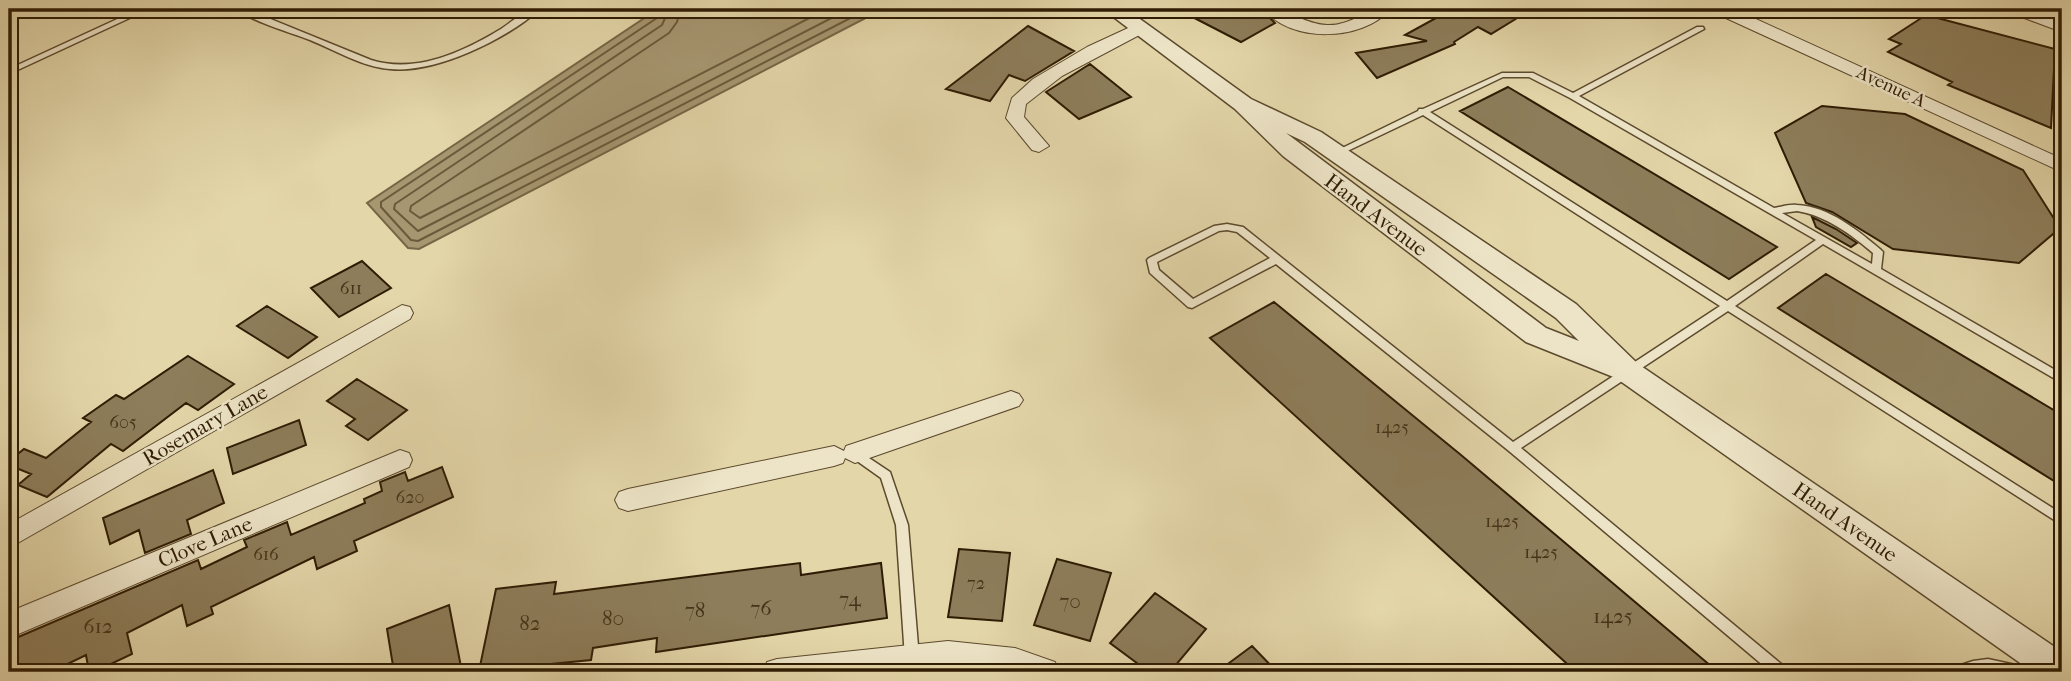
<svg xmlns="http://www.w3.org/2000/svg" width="2071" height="681" viewBox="0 0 2071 681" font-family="'IM FELL French Canon',serif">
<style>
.water{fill:#a69771;stroke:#766645;stroke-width:2}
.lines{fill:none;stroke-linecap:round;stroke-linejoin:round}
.shore{stroke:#6a5a3a;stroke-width:2}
.building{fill:#8d7d5a;stroke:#2f1c04;stroke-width:2}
.service-casing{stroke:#5c4a2d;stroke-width:3}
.minor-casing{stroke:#5c4a2d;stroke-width:2}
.tertiary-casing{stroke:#5c4a2d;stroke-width:3}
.service{fill:#ede4c7;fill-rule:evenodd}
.minor{fill:#ede4c7;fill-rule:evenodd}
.tertiary{fill:#ede4c7;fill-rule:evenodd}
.labels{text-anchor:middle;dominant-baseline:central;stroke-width:5;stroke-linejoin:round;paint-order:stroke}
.far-street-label{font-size:18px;fill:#2f1c04;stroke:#ede4c7}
.number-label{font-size:18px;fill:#46341a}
.street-label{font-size:21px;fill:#2f1c04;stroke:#ede4c7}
.near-number-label{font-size:21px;fill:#46341a}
</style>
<rect width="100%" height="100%" fill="#e3d6a9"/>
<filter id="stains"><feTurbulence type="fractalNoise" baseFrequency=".00286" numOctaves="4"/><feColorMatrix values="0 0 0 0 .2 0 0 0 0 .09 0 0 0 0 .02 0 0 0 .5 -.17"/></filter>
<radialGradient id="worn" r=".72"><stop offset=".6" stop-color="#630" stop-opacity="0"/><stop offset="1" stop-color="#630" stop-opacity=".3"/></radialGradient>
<!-- water -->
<path class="water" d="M658,9H883L419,249L408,248L367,203Z"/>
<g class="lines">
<!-- shore -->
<path class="shore" d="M660,9L657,18L381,202V207L411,240L418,241L868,9
M669,9L662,25L395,204L394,209L418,231L849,9
M680,9L677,22L669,33L411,206L410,211L420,218L827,9"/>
</g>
<!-- building -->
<path class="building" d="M1177,9H1261L1275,23L1241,42Z
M1441,9H1532L1491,34L1478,27L1454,42L1455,44L1377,78L1356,53L1427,41L1405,35L1447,12Z
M1926,15L2055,49L2051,128L1948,85L1952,82L1888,52L1901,44L1889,39Z
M1028,26L1074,51L1025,81L1009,75L990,101L946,89Z
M1090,64L1131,97L1079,119L1046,92Z
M1508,87L1777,247L1729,279L1460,111Z
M1822,106L1905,114L2023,170L2060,228L2019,263L1893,249L1832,212L1806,203L1775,133Z
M1812,217L1836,229L1857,243L1851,247L1816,227Z
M362,261L391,288L339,317L311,288Z
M1826,274L2062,415V486L1778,308Z
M1274,302L1461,455L1718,672H1576L1210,338Z
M267,306L296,324L317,337L288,358L237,326Z
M188,356L234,384L198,410L186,403L123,451L111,444L47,497L18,485L31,474L9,465V461L24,449L46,458L91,422L83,418L116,395L124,399Z
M357,379L407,410L368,440L346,426L355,419L327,401Z
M299,420L306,445L233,474L227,448Z
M442,467L453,497L354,541L357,551L317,569L314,557L211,607L213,614L187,626L182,605L127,633L132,654L94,672H89L86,655L51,672H9V641L198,560L201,569L247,547L244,540L287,522L291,535L365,503L364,499L382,491L380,482L405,472L408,481Z
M213,470L224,503L187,520L191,534L145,553L139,530L110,544L103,518Z
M959,549L1010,553L1002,621L948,617Z
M1057,559L1111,573L1090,641L1034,625Z
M800,563L801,575L881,563L887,618L656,652L657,638L593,648L591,660L479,671L496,589L556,582L554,594Z
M1155,593L1206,629L1170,672H1149L1110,643Z
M449,605L462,672H394L387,629Z
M1252,646L1277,672H1217Z"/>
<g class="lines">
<defs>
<path id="service" d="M139,9H149L9,74V69Z
M236,9H246L371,60C416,74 463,52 501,29C513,21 526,8 540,9C507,39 435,74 390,69C362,67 335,50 310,40C288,32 254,22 236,9Z
M1697,27H1703L1704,29L1579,96L1774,208C1781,207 1789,204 1797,205C1828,206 1859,231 1881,250L1883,252L1881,269L2062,374V383L1823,244L1735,306L2062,514V525L1728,311L1521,448L1786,668L1788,672H1771L1509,451L1276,264L1192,308L1188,307L1150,273L1147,260L1149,258L1214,226L1227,224L1243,227L1513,442L1720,306L1423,115L1339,155L1336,156L1332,153L1418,111L1419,109H1423L1502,73H1533L1573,93ZM1503,77H1529L1570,98L1816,240L1727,301L1430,112ZM1797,211C1825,215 1852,235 1873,253L1872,264L1782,213ZM1227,230L1237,232L1270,258L1193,299L1159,270L1157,262L1219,231Z
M854,448L890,472L908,525L919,658L917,662L912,664L907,662L905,658L896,525L881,478L850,456L848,453L850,450Z
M1988,659L2020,666L2025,668L2027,672H1950L1952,668L1973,661Z"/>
<path id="minor" d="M1264,9C1291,9 1303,24 1327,25C1352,26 1365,8 1390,9C1363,42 1289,43 1264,9Z
M1713,9H1734L2062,159V172L1715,13Z
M2009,9H2031L2062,21V32L2011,13Z
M1139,23L1147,28L1145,32L1062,76L1026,104L1024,117L1049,146L1039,152L1032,150L1006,118L1012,98L1033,79L1087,47Z
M402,305L410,307L413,313L410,319L9,548V524Z
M1011,391L1019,394L1023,400L1019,406L855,463L845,458L843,463L834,466L628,511L619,508L615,500L619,492L628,489L834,446L844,451L846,446Z
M400,450L409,453L412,460L409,467L9,638V612Z
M948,641L1015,648L1055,662L1059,672C1022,674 984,667 946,668C885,668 824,675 763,672L767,662L777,659Z"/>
<path id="tertiary" d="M1103,9H1126L1251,99L1321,132L1576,304L1638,364L2062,652V672H2033L1616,378L1526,342L1283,156L1235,109ZM1286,133L1305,142L1556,318L1579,341L1546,328Z"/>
</defs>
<!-- service casing -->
<use href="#service" class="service-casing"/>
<!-- minor casing -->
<use href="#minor" class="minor-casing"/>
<!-- tertiary casing -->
<use href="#tertiary" class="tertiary-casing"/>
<!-- service -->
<use href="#service" class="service"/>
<!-- minor -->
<use href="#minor" class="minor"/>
<!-- tertiary -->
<use href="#tertiary" class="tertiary"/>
</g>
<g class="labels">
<!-- far-street labels -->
<g class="far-street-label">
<text transform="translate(1891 87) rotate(25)">Avenue A</text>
</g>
<!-- number labels -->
<g class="number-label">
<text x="351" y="288">611</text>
<text x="123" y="422">605</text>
<text x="1392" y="427">1425</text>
<text x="410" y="497">620</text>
<text x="1502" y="521">1425</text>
<text x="1541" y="552">1425</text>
<text x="266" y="554">616</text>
<text x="976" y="583">72</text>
</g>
<!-- street labels -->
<g class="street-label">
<text transform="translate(1376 215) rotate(37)">Hand Avenue</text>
<text transform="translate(205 425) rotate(-30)">Rosemary Lane</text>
<text transform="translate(1845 522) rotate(35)">Hand Avenue</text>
<text transform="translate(205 542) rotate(-23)">Clove Lane</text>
</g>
<!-- near-number labels -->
<g class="near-number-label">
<text x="850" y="599">74</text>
<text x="1070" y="601">70</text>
<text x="761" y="608">76</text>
<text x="695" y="610">78</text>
<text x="1613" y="616">1425</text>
<text x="613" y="618">80</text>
<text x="530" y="623">82</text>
<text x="98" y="626">612</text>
</g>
</g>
<!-- margin -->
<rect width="2071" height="681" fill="none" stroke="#e3d6a9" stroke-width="35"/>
<rect x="10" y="10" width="2050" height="660" fill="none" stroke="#2f1c04" stroke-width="3.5"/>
<rect x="18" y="18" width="2036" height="646" fill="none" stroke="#2f1c04" stroke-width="2"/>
<rect width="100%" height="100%" filter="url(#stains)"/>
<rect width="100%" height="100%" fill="url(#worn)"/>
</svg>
